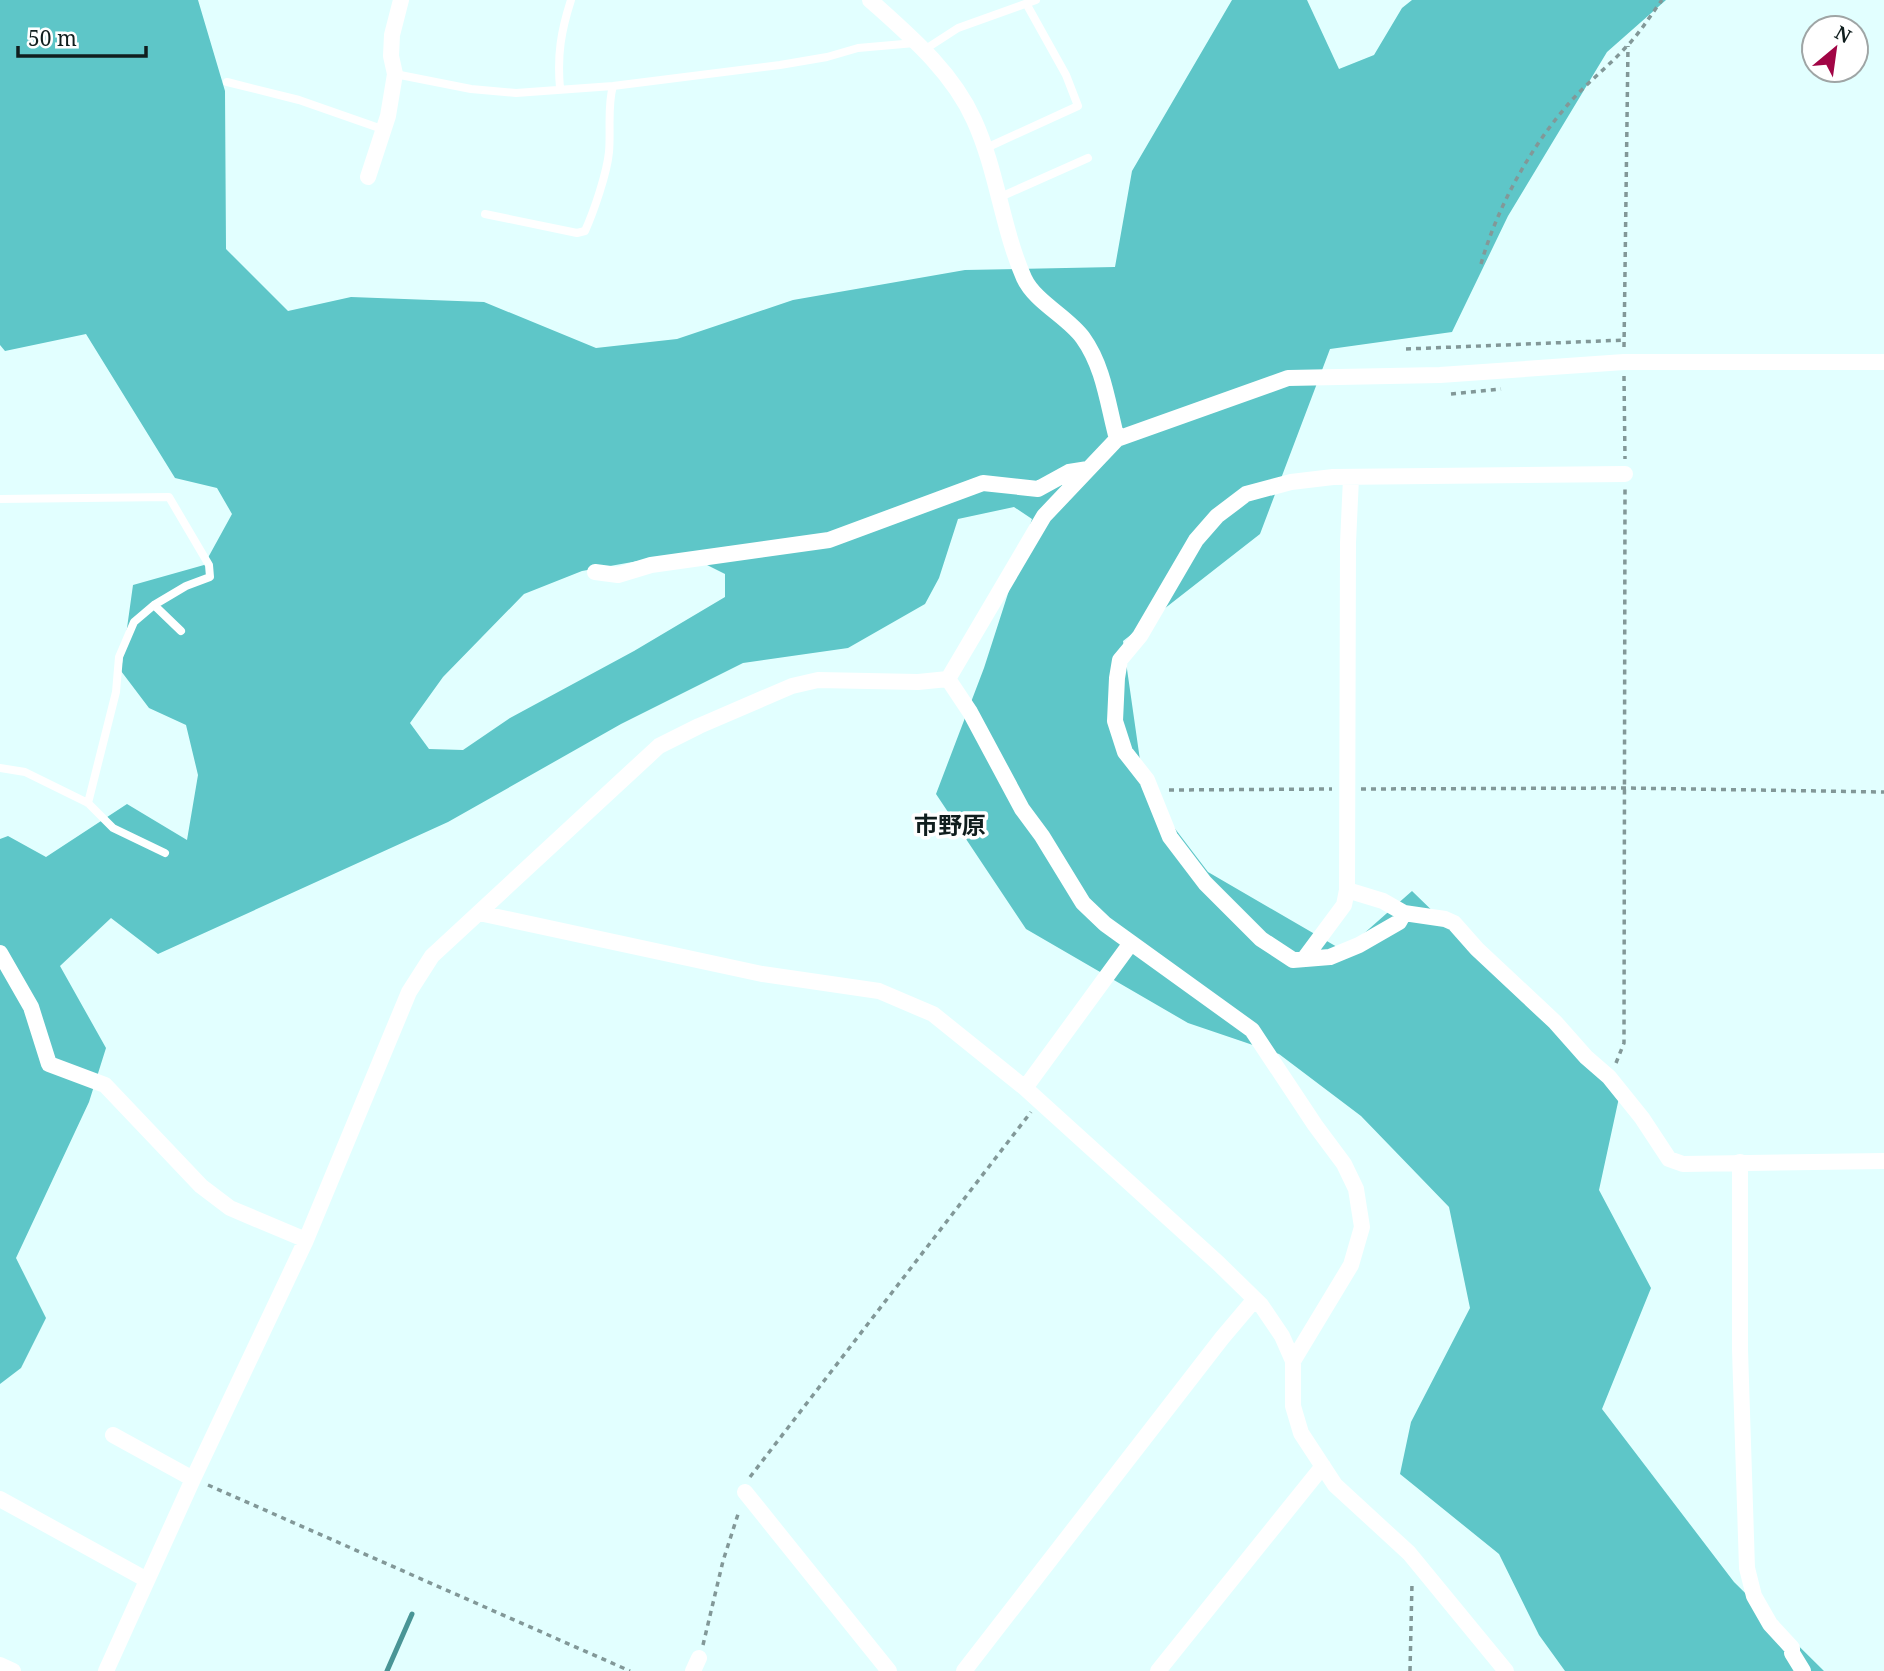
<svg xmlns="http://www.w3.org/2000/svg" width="1884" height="1671" viewBox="0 0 1884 1671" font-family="'Noto Serif','Noto Sans JP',serif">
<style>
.forest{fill:#5ec6c8;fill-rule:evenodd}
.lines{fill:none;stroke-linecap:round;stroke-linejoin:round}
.stream{stroke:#499596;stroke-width:5}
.path{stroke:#829898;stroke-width:3.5;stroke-dasharray:5 5;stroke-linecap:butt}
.lane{stroke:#fff;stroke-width:8}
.street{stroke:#fff;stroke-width:16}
.labels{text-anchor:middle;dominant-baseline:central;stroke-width:7;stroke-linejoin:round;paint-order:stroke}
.quarter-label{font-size:24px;font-weight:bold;fill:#101e1e;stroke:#fff}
</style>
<rect width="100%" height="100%" fill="#e2ffff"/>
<!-- forest -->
<path class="forest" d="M0,0H198L225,91L226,249L288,311L351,297L484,302L596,348L677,339L793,300L965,270L1115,267L1132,171L1232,0H1307L1339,69L1374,55L1402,8L1412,0H1666L1607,52L1508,216L1452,332L1330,349L1260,534L1123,641L1144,788L1208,872L1344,951L1412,891L1620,1093L1599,1190L1651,1288L1602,1409L1734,1582L1824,1671H1565L1539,1635L1499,1554L1400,1474L1411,1422L1470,1308L1449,1207L1361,1116L1279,1054L1188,1023L1026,929L936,794L984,668L1032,519L1014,507L958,519L939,578L925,604L848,648L743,663L621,724L448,822L158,954L111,918L60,966L106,1048L89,1102L16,1258L46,1318L21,1368L0,1384V839L8,836L46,857L127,804L187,840L198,775L186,725L149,708L121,671L133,585L204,565L232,514L217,488L175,478L86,334L5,351L0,345ZM683,553L725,574V597L634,651L510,718L463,750L429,749L410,723L443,677L524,594L582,571Z"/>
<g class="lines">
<!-- stream -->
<path class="stream" d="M387,1671L412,1614"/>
<!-- path -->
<path class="path" d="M1481,264C1497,207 1532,144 1572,100C1589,81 1609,66 1626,47C1640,33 1650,16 1662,0
M1624,347L1628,46
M1406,349L1625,340
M1624,376L1625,459
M1451,394L1501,389
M1361,789L1626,788L1884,792
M1169,790L1332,789
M1616,1063L1624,1043L1625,488
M750,1477L1031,1112
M208,1485L630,1671
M703,1645L723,1561L739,1511
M1410,1671L1412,1583"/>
<!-- lane -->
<path class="lane" d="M924,50L958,28L1036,0
M395,74L471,89L516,93L613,86L780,65L827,57L858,48L915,43
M227,82L299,100L382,129
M560,88C557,55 561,31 571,0
M984,149L1078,106L1066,75L1027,5
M998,198L1088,158
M485,214L577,233L585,231C594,211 607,173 609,152C611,130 607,107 613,86
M0,499L169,497L209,565L210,577L186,586L154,605L134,622L119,657L116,692L88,803
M154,605L181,631
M0,768L25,772L88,803L113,828L165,853"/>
<!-- street -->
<path class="street" d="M870,0C909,35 952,71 974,120C997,170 1002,228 1024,278C1035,302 1068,317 1083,338C1104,367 1108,406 1117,439
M368,177L388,116L395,74L391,56L392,35L401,0
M595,572L618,575L651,565L829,540L983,483L1038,489L1069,472L1088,469
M948,679L1044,516L1117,439L1288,378L1440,375L1624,362H1884
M948,679L970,712L1022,809L1042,836L1083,903L1105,924L1252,1030L1315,1125L1344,1164L1356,1189L1362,1227L1351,1265L1293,1361
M1347,890L1383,901L1404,913L1445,919L1454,923L1477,949L1555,1022L1586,1057L1609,1077L1642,1118L1669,1159L1683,1164L1884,1161
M479,913L762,974L879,991L933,1014L1025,1088L1218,1263L1261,1305L1282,1336L1293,1361V1406L1301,1433L1335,1485L1409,1553L1506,1671
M1404,913L1399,922L1359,945L1330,957L1293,960L1261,939L1205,883L1170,837L1147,780L1125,752L1115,721L1117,678L1120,660L1140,636L1196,540L1217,516L1246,494L1291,482L1333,477L1625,474
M0,953L31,1007L49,1064L105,1085L201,1186L230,1208L306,1240
M1304,959L1344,905L1347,890L1348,543L1351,478
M1025,1088L1131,943
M1740,1162V1350L1747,1568L1754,1596L1770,1624L1792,1648V1653L1803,1671
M113,1435L193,1479
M745,1492L889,1671
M0,1499L147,1580
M0,1665L13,1671
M106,1671L193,1479L306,1240L409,992L432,956L659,746L699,726L792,686L818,680L918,682L948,679
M693,1671L699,1658
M964,1671L1222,1338L1255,1299
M1158,1671L1323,1466"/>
</g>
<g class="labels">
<!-- quarter labels -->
<g class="quarter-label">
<text x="950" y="824">市野原</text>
</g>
</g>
<!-- north arrow -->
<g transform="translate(1835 49) rotate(29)"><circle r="33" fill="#ffffff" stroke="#9fa5a5" stroke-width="2"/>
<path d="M0-5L12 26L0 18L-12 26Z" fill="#a10545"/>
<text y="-10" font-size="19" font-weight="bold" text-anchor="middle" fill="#101e1e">N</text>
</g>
<!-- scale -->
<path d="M18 46v10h128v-10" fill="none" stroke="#101e1e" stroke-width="3.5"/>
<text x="28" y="46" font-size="21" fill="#101e1e" stroke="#ffffff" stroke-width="5" paint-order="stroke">50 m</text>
</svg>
